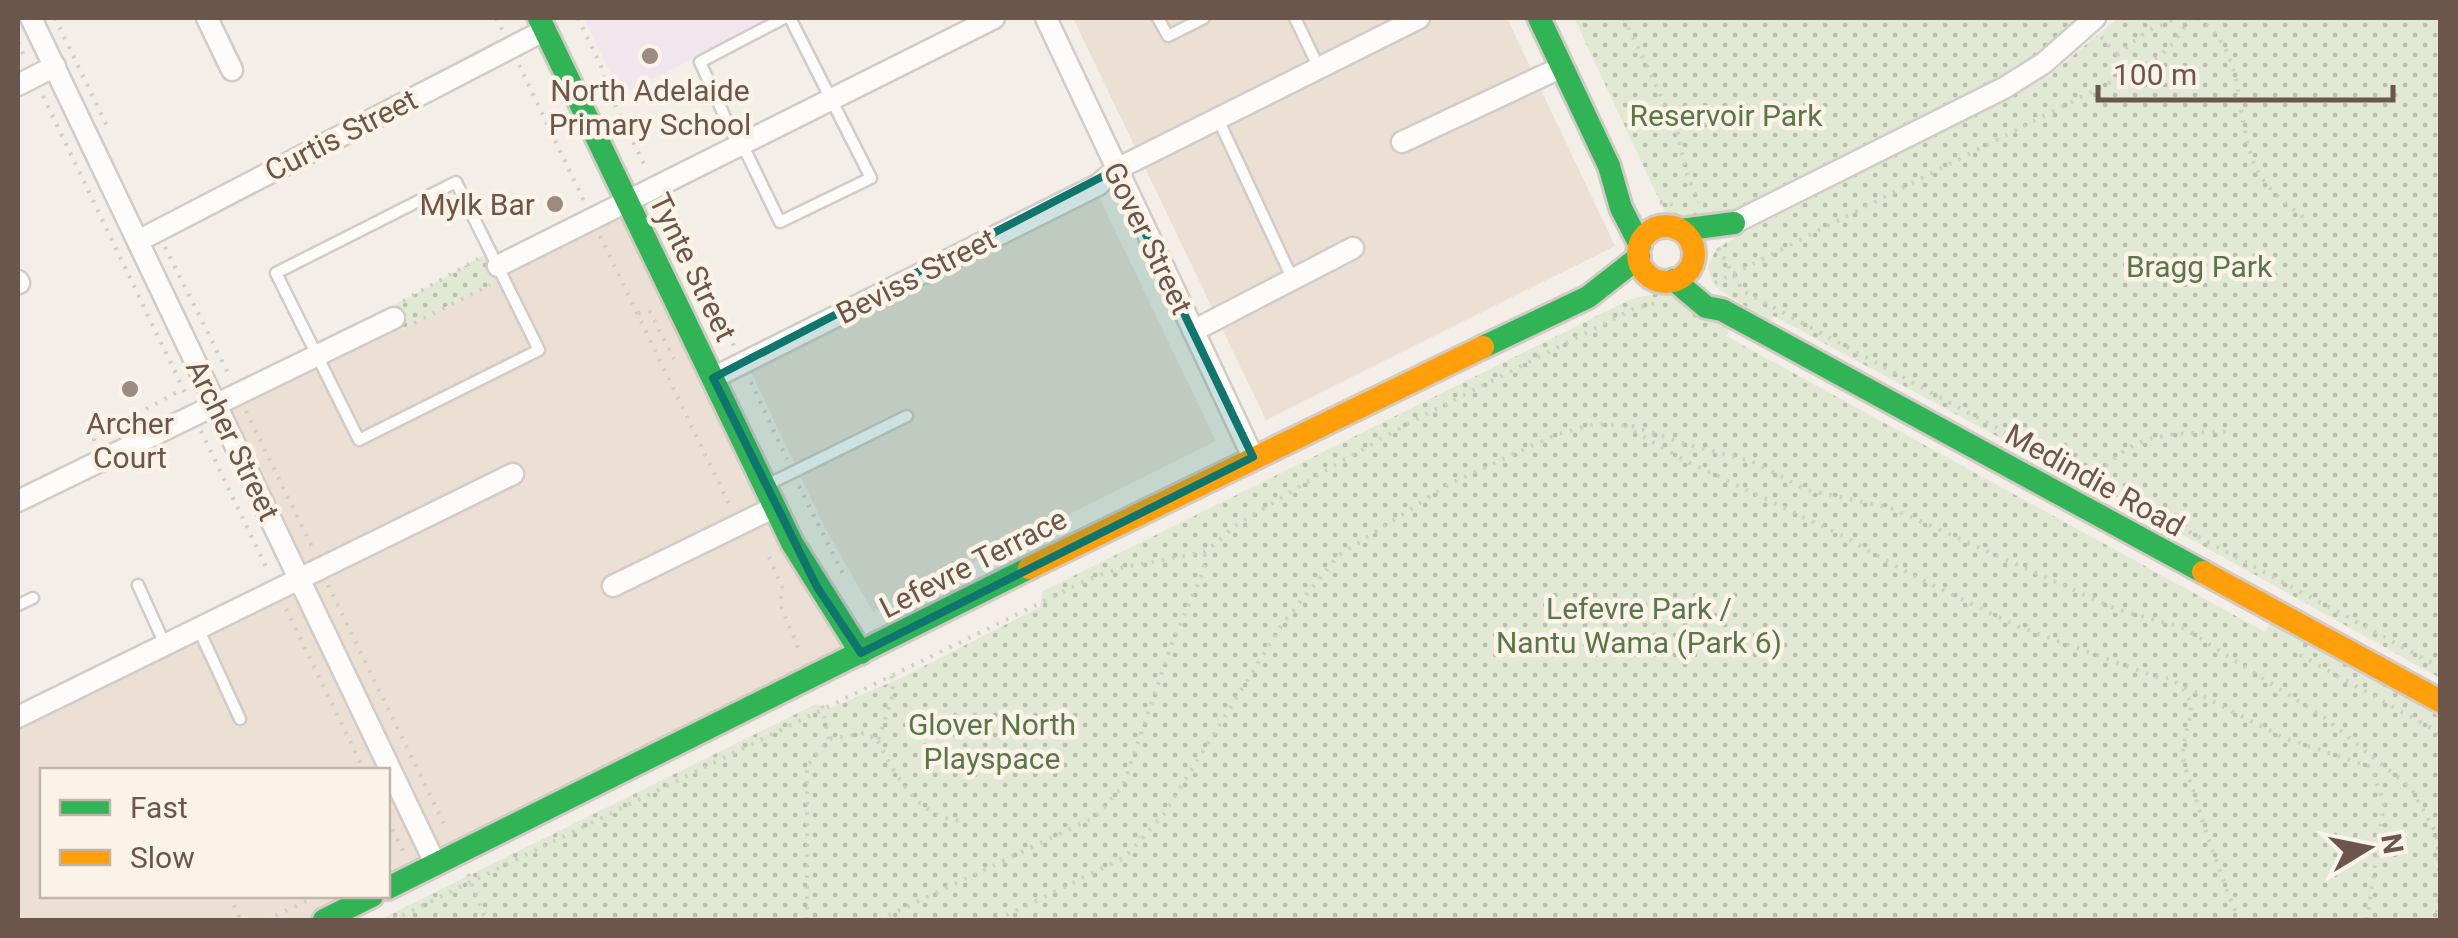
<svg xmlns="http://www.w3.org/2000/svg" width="2458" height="938" viewBox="0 0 2458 938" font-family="Roboto,sans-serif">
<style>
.residential{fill:#ece0d5}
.education{fill:#efe6ee}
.park{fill:url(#park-dots)}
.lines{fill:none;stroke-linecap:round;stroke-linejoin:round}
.lane-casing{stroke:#d2cbc6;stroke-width:15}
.street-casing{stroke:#d2cbc6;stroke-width:25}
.fast-casing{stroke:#d2cbc4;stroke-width:28}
.slow-casing{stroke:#d2cbc4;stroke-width:28}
.path{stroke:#d2ccc7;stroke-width:4;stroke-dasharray:2.5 8;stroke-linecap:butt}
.lane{stroke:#fdfcfb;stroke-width:10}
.street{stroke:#fdfcfb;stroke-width:20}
.fast{stroke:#30b455;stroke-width:22}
.slow{stroke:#ff9f0a;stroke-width:22}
.marked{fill:#0f766e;fill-opacity:0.2;stroke:#0f766e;stroke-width:8;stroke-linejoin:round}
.poi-dot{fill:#9b8b82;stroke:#fcf3e8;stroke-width:4}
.labels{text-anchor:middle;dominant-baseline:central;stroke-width:9;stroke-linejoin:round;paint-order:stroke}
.poi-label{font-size:30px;fill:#6c564c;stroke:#fcf3e8}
.park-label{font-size:30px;fill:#597749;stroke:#fcf3e8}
.street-label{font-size:30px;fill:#6c564c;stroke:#fcf3e8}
</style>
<defs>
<pattern id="park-dots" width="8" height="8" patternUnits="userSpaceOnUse" patternTransform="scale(2.5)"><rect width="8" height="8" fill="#e1e8d3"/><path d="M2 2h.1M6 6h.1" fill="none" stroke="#babfad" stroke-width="1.8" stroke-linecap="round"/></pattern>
</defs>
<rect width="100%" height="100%" fill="#f3eee7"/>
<!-- residential -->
<path class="residential" d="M1073,18H1507L1615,246L1266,420Z
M1098,195L1216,441L873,612L825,528L749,368Z
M628,202L861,653L388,888V770H42V896H372L324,920H18V717L299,578L216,405L394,318L401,330L503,278L498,266Z"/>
<!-- education -->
<path class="education" d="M584,18H776L621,94Z"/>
<!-- park -->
<path class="park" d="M1574,18H2091L2043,60L1733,220L1698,222L1665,212Z
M2118,18H2440V678L2097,487L2050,465L1774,316L1770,322L1714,286L1708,267L1715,251L1727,242L2050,75Z
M490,252L504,278L400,330L390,308Z
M1675,289L1730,328L1726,336L2265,632L2271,621L2440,717V920H379L816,704L828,709L901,678L1040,607L1043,591L1631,299Z"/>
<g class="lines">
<defs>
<path id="lane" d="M784,18L700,62L738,146L747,154L780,222L871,178L790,18
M1158,18L1168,36L1204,18
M1295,18L1319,68
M1218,119L1293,280
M456,182L539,350L359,440L276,273Z
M769,484L907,416
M138,585L166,647
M18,605L33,598
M199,630L240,719"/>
<path id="street" d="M31,18L435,863
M207,18L232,70
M1046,18L1253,457
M18,85L55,66
M1402,142L1562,67
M1734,223L2004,88L2044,63L2095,18
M138,241L545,30
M498,266L994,18
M18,281L19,283
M1193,331L1353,248
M713,378L1098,185L1115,170L1419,18
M18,501L394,318
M613,586L775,507
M18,717L513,474"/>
<path id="fast" d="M539,18L792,543L861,653
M1539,18L1609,166L1621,208L1640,245
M1681,230L1734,223
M1674,280L1706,307L1722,310L2203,572
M1483,347L1588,297L1639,257
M388,888L1029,568
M324,920L372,896"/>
<path id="slow" d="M1638 254a28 28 0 1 1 56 0a28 28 0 1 1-56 0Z
M1029,568L1483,347
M2203,572L2440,701"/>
</defs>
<!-- lane casing -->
<use href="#lane" class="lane-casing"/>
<!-- street casing -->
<use href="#street" class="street-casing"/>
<!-- fast casing -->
<use href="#fast" class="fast-casing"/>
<!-- slow casing -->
<use href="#slow" class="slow-casing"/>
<!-- path -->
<path class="path" d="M55,18L107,126
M496,18L503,31
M578,18L601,66L607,89L646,168
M1624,18L1677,130L1686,172L1699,203
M2198,18C2250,54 2232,119 2257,170C2267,190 2290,206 2307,221
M2101,37L2117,55L2126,74
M18,42L26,61
M2117,55L2147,31L2177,18
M519,65L584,201
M43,96L188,399
M663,202L734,346
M1660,202L1675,205
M600,236L730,506
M165,247L230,377
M1718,248L1743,291L2440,667
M1715,283L2156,59L2174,43L2190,18
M403,301L478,259
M638,313L650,312L674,359
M414,323L490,285
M751,382L787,459
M246,411L314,551
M1625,426L1682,459L1847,538L1910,574L2017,626L2162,679L2170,678C2207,703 2183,722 2183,755C2183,767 2191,782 2194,793C2207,837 2222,879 2239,920
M201,431L268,571
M94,441V437L183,389
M2092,482C2134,429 2167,435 2230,431
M799,486L844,576
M769,557L782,587L780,604L801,655
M328,585L446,828
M286,609L364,770
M2300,655L2440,733
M2185,687L2284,738L2371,767L2384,803L2367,920
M830,739L865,733L878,741L893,694L891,670
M878,741C896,777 920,820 964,821
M388,820L403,851
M468,874L486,920
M229,896L241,920
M266,920L309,900
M393,920L1087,580L1120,568L1205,552L1236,525L1340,462L1411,422L1633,309L1660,302
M807,920V766L829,740L821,700
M879,920L1095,817L1123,786L1171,646L1204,570L1205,552
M997,920L1125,857L1164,814L1283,623L1338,556L1451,483L1555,435L1595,424L1632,426L1685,444L1751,461L1807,490L1891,508L2116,609L2184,628L2325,718L2411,788L2437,835L2440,889L2436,920"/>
<!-- lane -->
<use href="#lane" class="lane"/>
<!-- street -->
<use href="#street" class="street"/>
<!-- fast -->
<use href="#fast" class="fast"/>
<!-- slow -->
<use href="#slow" class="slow"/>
</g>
<!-- marked area -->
<path class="marked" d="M1115,170L1253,457L861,653L817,587L713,378Z"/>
<!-- markers -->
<g class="poi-dot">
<circle cx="650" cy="56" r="10"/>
<circle cx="555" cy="204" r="10"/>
<circle cx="130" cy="389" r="10"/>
</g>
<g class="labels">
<!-- poi labels -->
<g class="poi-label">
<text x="650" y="90">North Adelaide<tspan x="650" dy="34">Primary School</tspan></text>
<text x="535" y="204" text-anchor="end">Mylk Bar</text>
<text x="130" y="423">Archer<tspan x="130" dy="34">Court</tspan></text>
</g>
<!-- park labels -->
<g class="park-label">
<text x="1726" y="115">Reservoir Park</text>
<text x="2199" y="266">Bragg Park</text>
<text x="1639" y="608">Lefevre Park /<tspan x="1639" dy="34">Nantu Wama (Park 6)</tspan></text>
<text x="992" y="724">Glover North<tspan x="992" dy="34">Playspace</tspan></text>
</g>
<!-- street labels -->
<g class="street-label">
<text transform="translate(341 135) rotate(-27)">Curtis Street</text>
<text transform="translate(1148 238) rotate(64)">Gover Street</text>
<text transform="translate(693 267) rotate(64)">Tynte Street</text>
<text transform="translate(916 276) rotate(-27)">Beviss Street</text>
<text transform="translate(233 440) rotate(64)">Archer Street</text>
<text transform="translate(2095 480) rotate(29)">Medindie Road</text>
<text transform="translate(973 563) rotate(-27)">Lefevre Terrace</text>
</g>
</g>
<!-- border -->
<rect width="2458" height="938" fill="none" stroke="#6c564c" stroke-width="40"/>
<!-- legend -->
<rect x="40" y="768" width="350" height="130" fill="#fcf3e8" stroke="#c2b4aa" stroke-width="2.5"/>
<rect x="60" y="800" width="50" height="15" fill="#30b455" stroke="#c2b4aa" stroke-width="2.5"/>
<text x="130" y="818" font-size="30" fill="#6c564c">Fast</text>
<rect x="60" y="850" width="50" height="15" fill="#ff9f0a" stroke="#c2b4aa" stroke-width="2.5"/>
<text x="130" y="868" font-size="30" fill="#6c564c">Slow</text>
<!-- north arrow -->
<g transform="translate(2368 848) rotate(80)" stroke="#fcf3e8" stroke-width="8" paint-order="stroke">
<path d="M0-8L18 38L0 25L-18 38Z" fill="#6c564c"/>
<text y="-15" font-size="28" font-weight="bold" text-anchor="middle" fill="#6c564c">N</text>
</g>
<!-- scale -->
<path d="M2098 85v15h295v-15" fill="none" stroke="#6c564c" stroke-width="5"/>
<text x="2113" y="85" font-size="30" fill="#6c564c" stroke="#fcf3e8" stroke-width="8" paint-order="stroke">100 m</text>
</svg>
